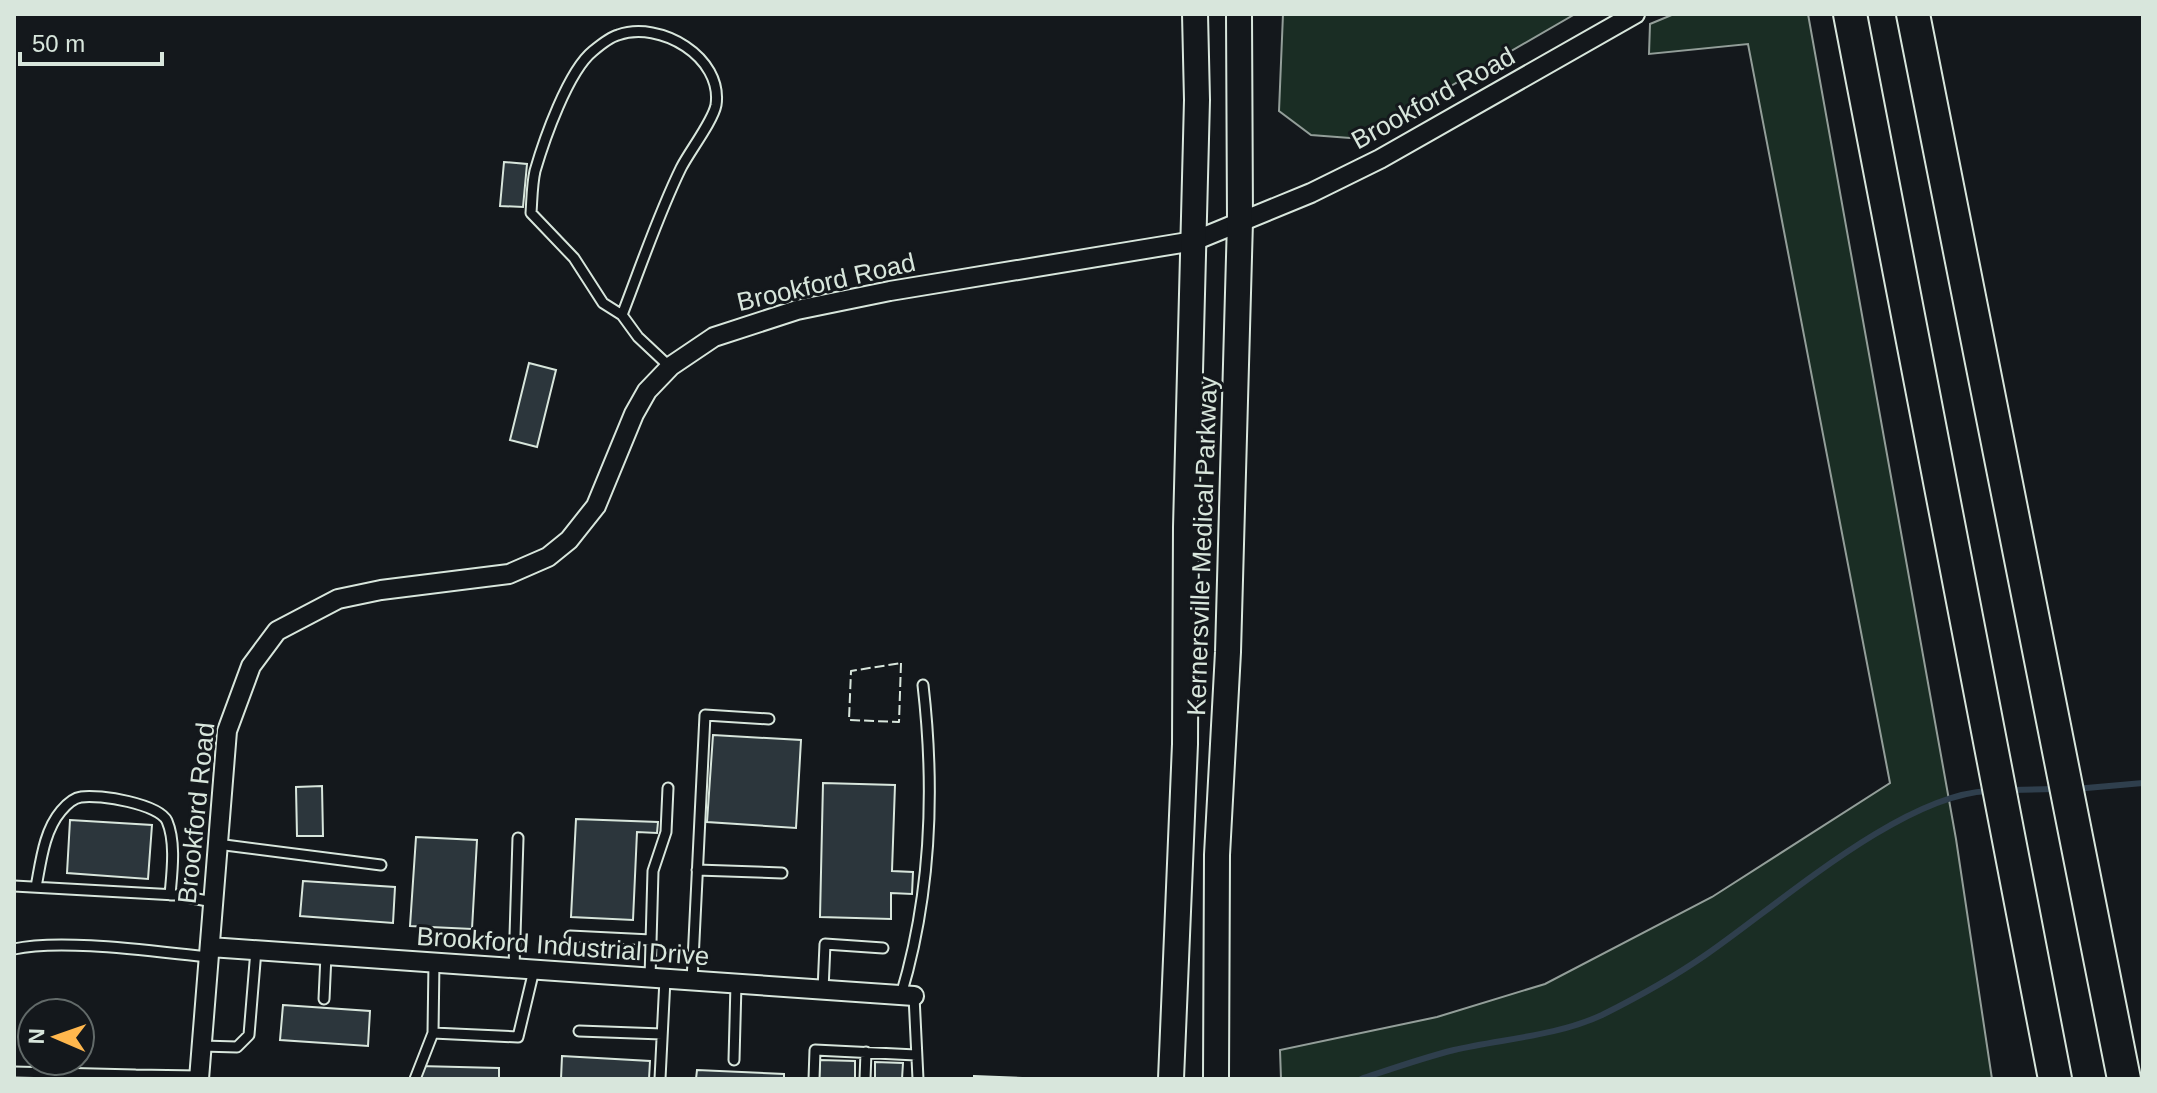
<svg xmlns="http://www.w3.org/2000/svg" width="2157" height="1093" viewBox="0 0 2157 1093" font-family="Arial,sans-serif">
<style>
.green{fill:#1a2d24;stroke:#939e99;stroke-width:2}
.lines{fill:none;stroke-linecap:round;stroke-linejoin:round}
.stream{stroke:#2f3f4d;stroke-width:6}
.building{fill:#2c363c;stroke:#d8e6dc;stroke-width:2}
.service-casing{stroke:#d8e6dc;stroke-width:13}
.minor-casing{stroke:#d8e6dc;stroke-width:22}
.secondary-casing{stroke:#d8e6dc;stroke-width:28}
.motorway-casing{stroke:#d8e6dc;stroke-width:36}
.service{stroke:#14181c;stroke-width:9}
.minor{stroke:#14181c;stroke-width:18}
.secondary{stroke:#14181c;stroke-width:24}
.motorway{stroke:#14181c;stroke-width:32}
.fence{stroke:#d8e6dc;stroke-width:2;stroke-dasharray:10 4;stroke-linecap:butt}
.labels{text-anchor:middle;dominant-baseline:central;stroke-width:6;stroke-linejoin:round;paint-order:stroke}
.street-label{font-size:26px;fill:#d8e6dc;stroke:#14181c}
</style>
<rect width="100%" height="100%" fill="#14181c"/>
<!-- green -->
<path class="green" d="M1283,14H1575L1411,109L1350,138L1311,135L1279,111Z
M1674,14H1808L1956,839L1992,1079H1281L1280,1050L1437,1017L1545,984L1712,897L1890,783L1748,44L1649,54L1650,24Z"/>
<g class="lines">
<!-- stream -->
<path class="stream" d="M2075,789L2143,783
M2011,790L2056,789
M1361,1079C1391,1069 1422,1058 1454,1050C1501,1039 1557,1036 1602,1015C1638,997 1674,977 1707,954C1778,905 1901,795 1988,791"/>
</g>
<!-- building -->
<path class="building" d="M504,162L527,164L523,207L500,206Z
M529,363L556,370L537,447L510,440Z
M713,735L801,740L796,828L707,822Z
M823,783L895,785L892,871L913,872L912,894L891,893V919L820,917Z
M322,786L323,836H297L296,787Z
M576,819L658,822L657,833L637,832L633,920L571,917Z
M70,820L152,825L148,879L67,873Z
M416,837L477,840L472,929L410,926Z
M303,881L395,887L393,923L300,916Z
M283,1005L370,1011L368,1046L280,1040Z
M562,1056L650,1061L649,1079H561Z
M820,1060L855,1061V1079H819Z
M875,1062L903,1063L902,1079H875Z
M419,1066L499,1068V1079H419Z
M697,1070L784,1074V1079H696Z
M974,1076L1047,1079H974Z"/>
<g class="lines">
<defs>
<path id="service" d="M622,315C641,266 658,215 681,168C689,152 713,121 716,105C723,57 660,20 618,35C610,37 599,46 593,51C568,71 544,140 535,171C532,184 532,199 531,213L574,258L603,303L622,315L638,337L670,367
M217,844L381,865
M697,870L782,873
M14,886L176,895L213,902
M36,887C41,861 44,831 61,811C66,805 73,798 81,797C100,794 159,804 167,821C176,842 172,872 170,895
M570,936L651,940
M14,949C62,938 157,952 209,957
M434,962L433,1033L518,1037L534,970
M514,968L518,838
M650,978L653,871L666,832L668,788
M692,981L705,715L769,719
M823,990L825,944L883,948
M901,995C931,895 935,789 923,685
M914,996L918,1079
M324,999L326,955
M579,1031L662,1034
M202,1046L237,1047L249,1035L256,950
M734,1060L736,984
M14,1072L135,1075
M135,1079V1075L199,1076
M415,1079L433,1033
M660,1079L665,979
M814,1079L815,1050L916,1055
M865,1079L866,1052"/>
<path id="minor" d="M210,947L914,996
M199,1079L227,731L251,666L277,631L338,599L381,590L509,574L548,557L569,540L596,506L634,414L647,391L671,366L714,337L797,310L890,291L1194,241L1311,193L1380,159L1635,14"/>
<path id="secondary" d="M1171,1079L1185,744L1186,527L1197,100L1195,14
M1216,1079L1217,855L1228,652L1240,221L1239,14"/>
<path id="motorway" d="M1850,14L2055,1079
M1913,14L2124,1079"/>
</defs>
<!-- service casing -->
<use href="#service" class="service-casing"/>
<!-- minor casing -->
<use href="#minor" class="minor-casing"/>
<!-- secondary casing -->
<use href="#secondary" class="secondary-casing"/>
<!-- motorway casing -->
<use href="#motorway" class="motorway-casing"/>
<!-- service -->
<use href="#service" class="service"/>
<!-- minor -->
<use href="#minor" class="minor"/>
<!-- secondary -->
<use href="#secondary" class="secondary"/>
<!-- motorway -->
<use href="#motorway" class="motorway"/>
<!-- fence -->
<path class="fence" d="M901,663L899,722L849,720L851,671Z"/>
</g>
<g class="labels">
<!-- street labels -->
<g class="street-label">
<text transform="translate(1433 98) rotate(-29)">Brookford Road</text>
<text transform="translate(826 282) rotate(-13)">Brookford Road</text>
<text transform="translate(1202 546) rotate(-88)">Kernersville Medical Parkway</text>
<text transform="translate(196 813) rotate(-84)">Brookford Road</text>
<text transform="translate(563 946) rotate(4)">Brookford Industrial Drive</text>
</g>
</g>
<!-- border -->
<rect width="2157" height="1093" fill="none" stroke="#d8e6dc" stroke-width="32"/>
<!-- north arrow -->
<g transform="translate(56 1037) rotate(272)"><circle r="38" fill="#14181c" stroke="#626a69" stroke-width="2"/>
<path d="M0-6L14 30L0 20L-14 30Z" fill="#ffb74d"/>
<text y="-12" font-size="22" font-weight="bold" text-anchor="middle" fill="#d8e6dc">N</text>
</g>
<!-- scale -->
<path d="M20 52v12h142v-12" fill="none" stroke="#d8e6dc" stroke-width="4"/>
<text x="32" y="52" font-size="24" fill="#d8e6dc" stroke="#14181c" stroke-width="6" paint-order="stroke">50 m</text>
</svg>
